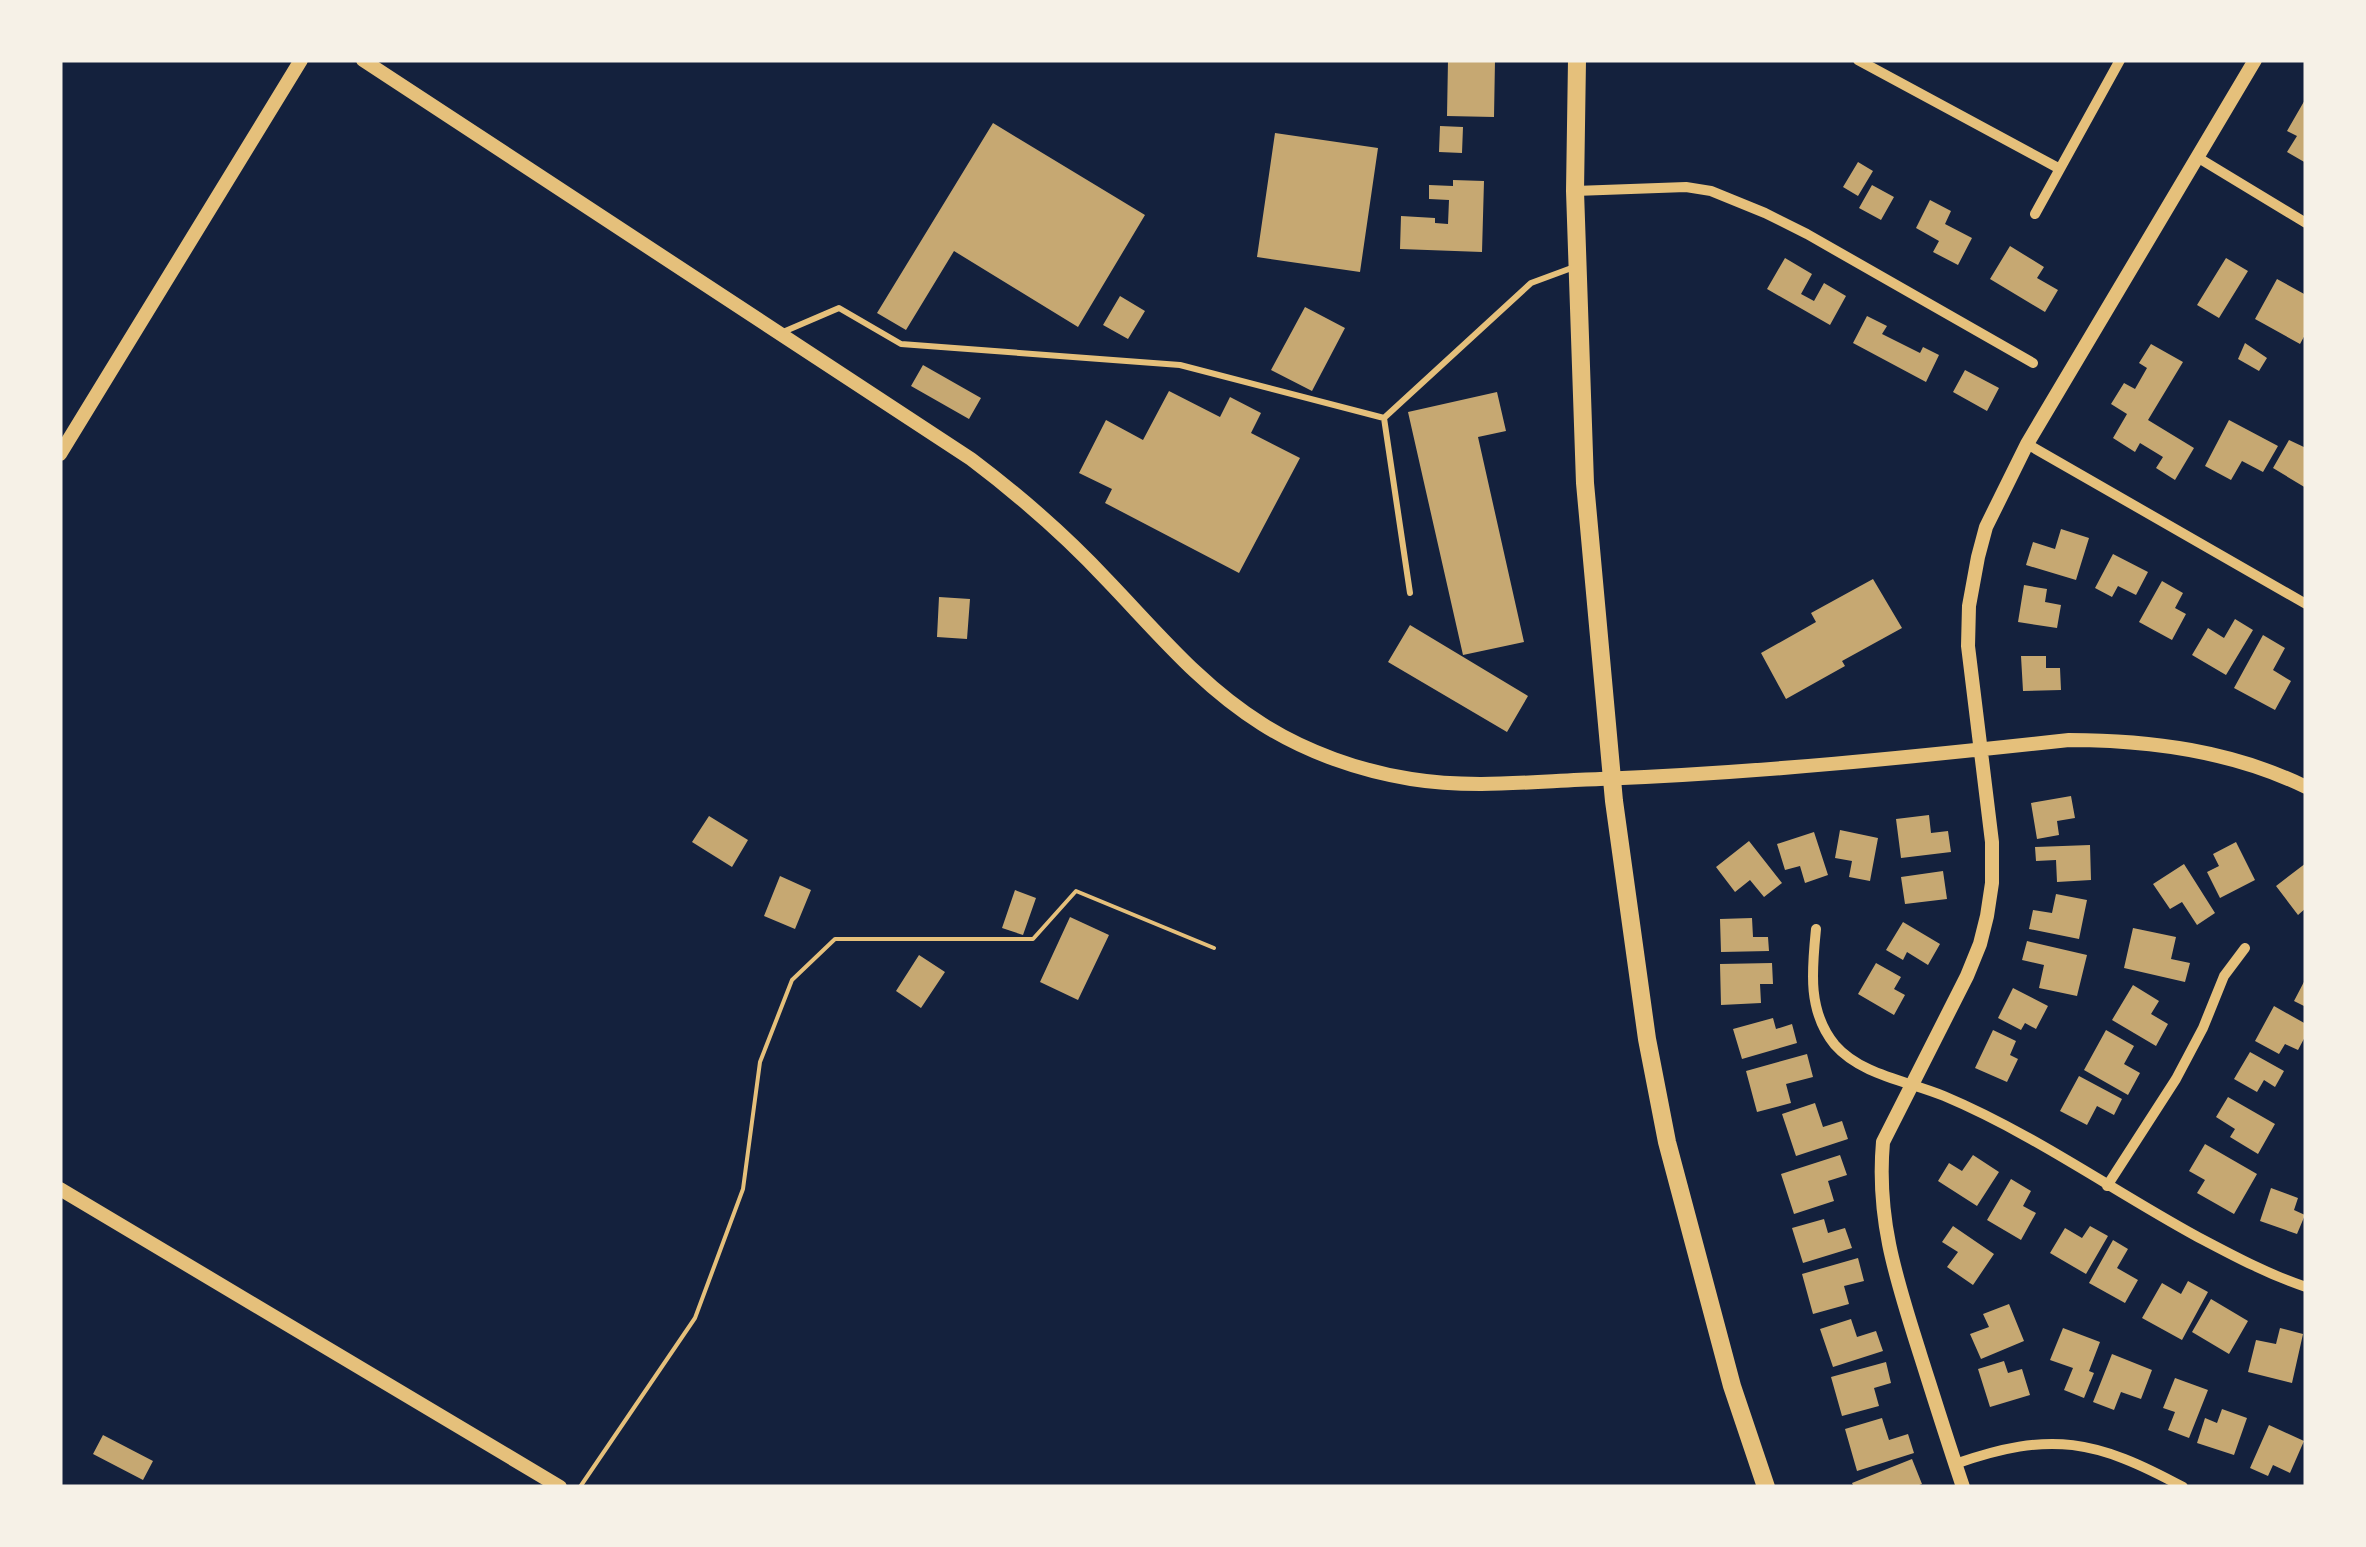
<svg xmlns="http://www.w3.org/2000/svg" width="2366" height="1547" viewBox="0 0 2366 1547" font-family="'Work Sans',sans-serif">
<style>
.building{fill:#c6a872}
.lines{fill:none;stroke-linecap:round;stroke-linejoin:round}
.path{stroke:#e5c07b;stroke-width:4}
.service{stroke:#e5c07b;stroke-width:6}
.minor{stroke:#e5c07b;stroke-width:10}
.tertiary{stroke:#e5c07b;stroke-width:14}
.primary{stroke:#e5c07b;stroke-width:18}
</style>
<rect width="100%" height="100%" fill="#14213d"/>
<!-- building -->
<path class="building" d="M1448,60H1495L1494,117L1447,116Z
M2306,98V163L2287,152L2297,136L2287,131Z
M993,123L1145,215L1078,327L954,251L906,330L877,313Z
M1440,126L1463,127L1462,153L1439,152Z
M1275,133L1378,148L1360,272L1257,257Z
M1858,162L1873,171L1858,196L1843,187Z
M1453,180L1484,181L1482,252L1400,249L1401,216L1435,218V223L1448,224L1449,200L1429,199V185L1453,186Z
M1872,185L1894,197L1881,220L1859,208Z
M1930,200L1951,211L1945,224L1972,238L1958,265L1933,252L1939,241L1916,228Z
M2010,246L2044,267L2037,278L2058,290L2045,312L1990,279Z
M1785,258L1812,274L1801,294L1814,301L1824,283L1846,296L1830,325L1767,289Z
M2226,258L2248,271L2219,318L2197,305Z
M2277,279L2306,295V333L2300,344L2255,319Z
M1120,296L1145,311L1128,339L1103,325Z
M1305,307L1345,328L1312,391L1271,370Z
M1867,316L1887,326L1882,334L1920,353L1923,347L1939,355L1926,382L1853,343Z
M2245,343L2267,358L2259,371L2238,359Z
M2151,344L2183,362L2148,420L2194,448L2175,480L2156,468L2163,457L2140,443L2135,452L2113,438L2127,414L2111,404L2124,383L2135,389L2147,368L2139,363Z
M923,365L981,398L969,419L911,386Z
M1965,370L1999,388L1987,411L1953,392Z
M1169,391L1220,417L1230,397L1261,413L1251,433L1300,458L1239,573L1105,503L1112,489L1079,473L1106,420L1143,440Z
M1497,392L1506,431L1478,437L1524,642L1463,655L1408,412Z
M2229,420L2278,446L2263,472L2242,461L2231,480L2205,466Z
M2289,440L2306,448V488L2273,468Z
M2061,529L2089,538L2076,580L2026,565L2033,542L2055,549Z
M2113,554L2148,572L2136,595L2118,586L2112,597L2095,588Z
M1873,579L1902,628L1842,661L1845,666L1786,699L1761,653L1816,622L1811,613Z
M2162,581L2183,593L2175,608L2186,614L2172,640L2139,622Z
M2024,585L2047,589L2045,602L2061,605L2057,628L2018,622Z
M939,597L970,599L967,639L937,637Z
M2235,619L2253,630L2226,675L2192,655L2208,628L2224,638Z
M1410,625L1528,696L1507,732L1388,662Z
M2263,635L2285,648L2273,670L2291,681L2275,710L2234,688Z
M2021,656H2046V668H2060L2061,690L2023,691Z
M2071,796L2075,818L2057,821L2059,835L2037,839L2031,803Z
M1929,815L1931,833L1948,831L1951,852L1901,858L1896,819Z
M709,816L748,840L732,867L692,842Z
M1840,830L1878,838L1870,881L1849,877L1852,861L1835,858Z
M1814,832L1828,875L1805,883L1800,866L1785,870L1777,844Z
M1749,841L1782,883L1764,897L1750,880L1735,892L1716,867Z
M2236,842L2255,880L2220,898L2207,872L2219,866L2213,854Z
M2090,845L2091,880L2057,882L2056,860L2036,861L2035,847Z
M2306,863V908L2298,915L2276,886Z
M2184,864L2215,913L2197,925L2182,902L2170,909L2153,884Z
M1943,871L1947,899L1905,904L1901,877Z
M780,876L811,890L795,929L764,916Z
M1015,890L1036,898L1023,935L1002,928Z
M2056,894L2087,900L2079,939L2029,929L2033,910L2052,913Z
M1070,917L1109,935L1078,1000L1040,982Z
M1752,918L1753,937H1768L1769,951L1721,952L1720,919Z
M1903,922L1940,944L1928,965L1907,952L1903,960L1886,950Z
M2133,928L2176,937L2171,959L2190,963L2185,982L2124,968Z
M2027,941L2087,955L2077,996L2039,988L2044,965L2022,960Z
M919,955L945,972L921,1008L896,991Z
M1772,963L1773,984H1760L1761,1003L1721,1005L1720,964Z
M1876,963L1901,977L1894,989L1905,995L1894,1015L1858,994Z
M2306,978V1007L2294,1001Z
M2133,985L2159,1001L2151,1014L2168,1024L2156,1046L2112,1020Z
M2013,988L2048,1006L2036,1029L2025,1023L2021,1030L1998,1018Z
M2274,1006L2306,1024V1035L2298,1050L2285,1044L2279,1054L2255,1041Z
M1773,1018L1776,1029L1792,1024L1797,1043L1742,1059L1733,1029Z
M1993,1030L2016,1041L2010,1055L2018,1059L2007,1082L1975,1068Z
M2106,1030L2134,1046L2124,1064L2140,1073L2128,1095L2084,1070Z
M2250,1052L2284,1071L2275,1087L2264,1080L2257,1092L2234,1079Z
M1807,1054L1813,1077L1786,1084L1791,1103L1757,1112L1746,1071Z
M2079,1076L2122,1099L2114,1115L2097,1106L2087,1125L2060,1111Z
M2228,1097L2275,1124L2258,1154L2230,1137L2235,1129L2216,1117Z
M1815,1103L1823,1127L1842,1121L1848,1139L1796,1156L1782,1114Z
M2205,1144L2257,1174L2234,1214L2197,1193L2205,1180L2189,1171Z
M1840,1155L1847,1175L1828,1181L1834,1201L1794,1214L1781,1174Z
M1973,1155L1999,1172L1977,1206L1938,1181L1949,1163L1962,1171Z
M2011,1179L2031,1191L2023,1206L2036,1213L2021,1240L1987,1220Z
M2271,1188L2298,1198L2294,1210L2305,1215L2297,1234L2260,1221Z
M1824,1219L1828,1233L1845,1228L1852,1248L1803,1263L1792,1228Z
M1953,1226L1994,1254L1973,1285L1947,1267L1958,1252L1942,1242Z
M2090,1226L2108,1236L2086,1274L2050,1253L2065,1228L2082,1238Z
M2113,1240L2128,1249L2117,1268L2138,1280L2125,1303L2089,1283Z
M1858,1258L1864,1281L1844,1286L1849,1304L1813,1314L1802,1274Z
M2188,1281L2208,1292L2182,1340L2142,1318L2162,1283L2181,1294Z
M2211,1299L2248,1321L2229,1354L2192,1332Z
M2009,1304L2024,1341L1981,1359L1970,1334L1989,1327L1983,1314Z
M1851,1319L1857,1337L1876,1331L1883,1351L1833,1367L1820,1329Z
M2063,1328L2100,1342L2089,1371L2094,1373L2084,1398L2064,1390L2073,1368L2050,1360Z
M2280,1328L2303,1334L2292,1383L2248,1372L2256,1340L2276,1344Z
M2112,1354L2152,1370L2141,1399L2121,1392L2114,1410L2093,1402Z
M2004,1361L2008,1373L2022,1369L2030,1395L1990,1407L1978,1369Z
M1886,1362L1891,1383L1874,1388L1879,1406L1842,1416L1831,1377Z
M2175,1378L2208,1390L2189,1438L2168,1430L2175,1412L2163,1408Z
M2222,1409L2247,1418L2234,1455L2197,1443L2205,1418L2217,1423Z
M1882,1418L1889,1440L1908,1434L1914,1453L1857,1471L1845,1429Z
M2269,1425L2304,1441L2290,1473L2273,1465L2268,1476L2250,1468Z
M103,1435L153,1461L143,1480L93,1454Z
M1912,1459L1922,1484L1914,1487H1854L1852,1483Z"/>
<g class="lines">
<!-- path -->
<path class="path" d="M580,1487L695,1318L743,1189L760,1062L792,980L835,939H1033L1076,891L1214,948"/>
<!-- service -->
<path class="service" d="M783,332L839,308L901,344L1180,365L1384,418L1531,283L1577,266
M1384,418L1410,593"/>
<!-- minor -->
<path class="minor" d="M1858,60L2060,169
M2197,157L2306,223
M1575,191L1686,187L1711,191L1765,213L1807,234L2033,363
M2035,214L2120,60
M2027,444L2306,604
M1816,929C1812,969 1807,1011 1835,1045C1861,1075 1908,1081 1944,1096C2032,1133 2112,1190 2196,1236C2232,1255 2267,1274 2306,1287
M2107,1186L2176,1079L2203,1028L2224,976L2245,948
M1955,1464C2052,1430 2096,1440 2183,1487"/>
<!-- tertiary -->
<path class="tertiary" d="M363,60L971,459C1020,496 1065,535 1107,580C1157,632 1201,686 1262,724C1306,752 1360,771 1411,779C1473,789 1537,781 1600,779C1757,773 1913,757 2069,740C2151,740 2232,751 2306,787
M60,454L301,60
M60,1189L560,1487
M1963,1487C1948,1443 1934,1398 1920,1354C1897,1281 1876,1220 1883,1142L1967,976L1980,944L1987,916L1992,883V842L1968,646L1969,606L1978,557L1986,527L2027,444L2255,60"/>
<!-- primary -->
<path class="primary" d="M1577,60L1575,191L1585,483L1614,801L1647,1039L1667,1142L1732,1386L1766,1487"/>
</g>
<!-- border -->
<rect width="2366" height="1547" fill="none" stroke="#f6f1e7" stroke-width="125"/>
</svg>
